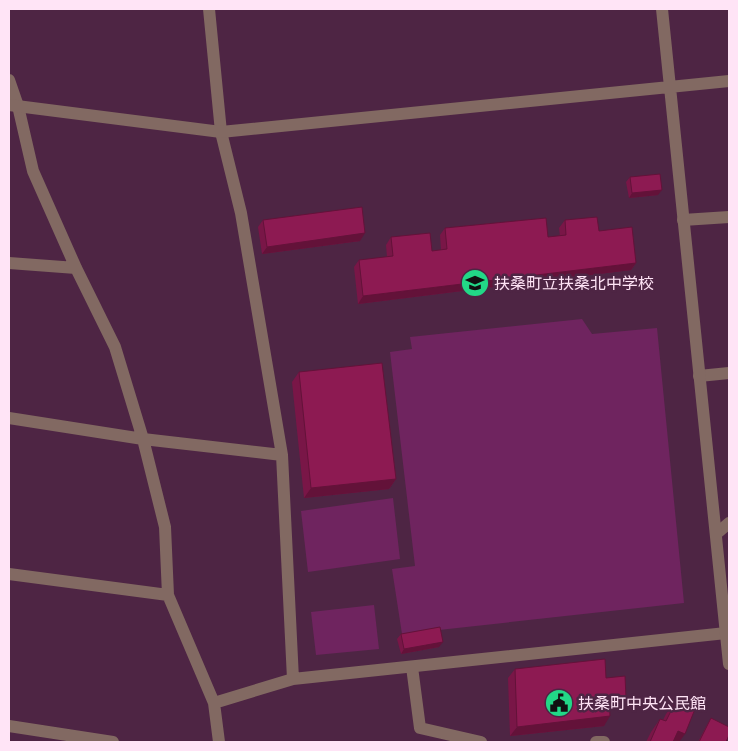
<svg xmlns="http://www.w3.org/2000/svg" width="738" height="751" viewBox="0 0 738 751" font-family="'Roboto Condensed','Noto Sans JP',sans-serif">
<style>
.green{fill:#6f245f}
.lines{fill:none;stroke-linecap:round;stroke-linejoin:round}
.minor{stroke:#826962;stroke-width:12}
.tertiary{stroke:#826962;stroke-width:12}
.wall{fill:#791647}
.shaded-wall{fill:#631239}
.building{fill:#8d1a52;stroke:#631239}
.labels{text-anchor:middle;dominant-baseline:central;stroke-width:5;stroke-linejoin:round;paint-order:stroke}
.poi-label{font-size:16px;fill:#ffe4f6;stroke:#4e2544;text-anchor:start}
</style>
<rect width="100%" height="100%" fill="#4e2544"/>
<!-- green -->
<path class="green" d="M582,319L592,334L657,328L684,603L402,634L392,569L415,566L390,352L412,349L410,337Z
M393,498L400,559L308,572L301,511Z
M374,605L379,649L316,655L311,612Z"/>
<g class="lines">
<!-- minor -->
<path class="minor" d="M209,9L221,132L241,213L282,455L293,679
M9,80L18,106L33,171L76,268L115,347L143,439L165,527L168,595L214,703L219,742
M683,220L729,217
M9,263L76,268
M699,376L729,373
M9,418L143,439L282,455
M716,534L729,523
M9,574L168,595
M412,667L420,728L481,742
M214,703L293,679L726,633
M9,726L113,742
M596,742H604"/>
<!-- tertiary -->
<path class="tertiary" d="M662,9L729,664
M9,105L221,132L729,81"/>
</g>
<!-- wall -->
<path class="wall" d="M630,177L658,195L629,198L626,182Z
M263,220L360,241L262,254L258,227Z
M565,220L599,231L636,263L631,270L358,304L354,267L359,260L387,257L386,245L391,237L432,251L441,250L440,235L445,228L548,237L560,236L559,228Z
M299,372L396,479L389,489L304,498L292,382Z
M401,634L439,647L401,654L397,639Z
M515,669L606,678L619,708H610L604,726L510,736L508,678Z
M676,701L679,742H646L651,732L660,719L663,720L666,714Z
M711,718L726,742H698L708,723Z"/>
<!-- shaded-wall -->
<path class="shaded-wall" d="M662,190L658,195L629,198L632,193Z
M365,233L360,241L262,254L267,247Z
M636,263L631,270L358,304L363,296Z
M396,479L389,489L304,498L311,488Z
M443,642L439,647L401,654L404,649Z
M626,698L619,708L602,709L609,699Z
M610,716L604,726L510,736L517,727Z
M678,731L685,734L679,742H671Z"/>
<!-- building -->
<path class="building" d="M660,174L662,190L632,193L630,177Z
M362,207L365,233L267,247L263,220Z
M597,217L599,231L632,227L636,263L363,296L359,260L393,256L391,237L430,233L432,251L447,249L445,228L546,218L548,237L566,235L565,220Z
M382,363L396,479L311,488L299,372Z
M440,627L443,642L404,649L401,634Z
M605,659L606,678L625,676L626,698L609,699L610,716L517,727L515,669Z
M676,701L695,709L685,734L678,731L673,742H650L660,719L666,721Z
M711,718L729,727V735L726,742H699Z"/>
<!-- icons -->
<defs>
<symbol id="school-disc" viewBox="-11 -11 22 22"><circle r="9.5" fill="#22d887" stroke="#4e2544"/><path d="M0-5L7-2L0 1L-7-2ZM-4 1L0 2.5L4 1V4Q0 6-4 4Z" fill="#111"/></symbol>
<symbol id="civic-disc" viewBox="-11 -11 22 22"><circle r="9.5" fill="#22d887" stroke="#4e2544"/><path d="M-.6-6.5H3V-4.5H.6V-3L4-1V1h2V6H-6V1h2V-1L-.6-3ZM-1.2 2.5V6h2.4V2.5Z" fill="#111"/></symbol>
</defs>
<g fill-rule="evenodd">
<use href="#school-disc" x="459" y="267" width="32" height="32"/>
<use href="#civic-disc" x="543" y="687" width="32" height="32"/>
</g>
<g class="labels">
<!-- poi labels -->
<g class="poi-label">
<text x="494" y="283">扶桑町立扶桑北中学校</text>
<text x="578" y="703">扶桑町中央公民館</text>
</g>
</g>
<!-- border -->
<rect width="738" height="751" fill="none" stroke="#ffe4f6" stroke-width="20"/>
</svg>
